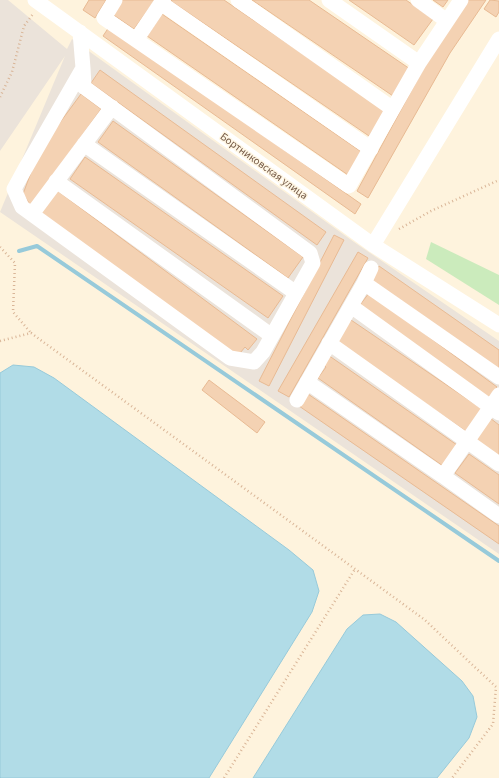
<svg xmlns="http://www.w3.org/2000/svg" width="499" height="778" viewBox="0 0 499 778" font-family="'Source Sans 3',sans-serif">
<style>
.industrial{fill:#ebe3da}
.green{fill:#cbebbc}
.water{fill:#b1dce7;stroke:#97cada}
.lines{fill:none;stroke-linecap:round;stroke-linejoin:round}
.stream{stroke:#97cada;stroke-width:4}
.building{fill:#f4d2b3;stroke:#e8ba93}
.path{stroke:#d9b597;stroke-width:2.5;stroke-dasharray:1 3;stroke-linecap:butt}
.minor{stroke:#fff;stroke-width:15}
.labels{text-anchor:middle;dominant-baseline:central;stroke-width:3;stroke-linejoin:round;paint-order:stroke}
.street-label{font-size:11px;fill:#745945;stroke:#fff7e5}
</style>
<rect width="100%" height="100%" fill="#fef3dd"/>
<!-- industrial -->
<path class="industrial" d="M0,0H8L67,49L72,39L354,242L499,341V554L0,212L65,56L0,151Z"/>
<!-- green -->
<path class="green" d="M431,242L499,275V305L426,259Z"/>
<!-- water -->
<path class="water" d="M13,365L34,367L54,378L289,550L313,570L319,591L312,612L209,778H1L0,777V373Z
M380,614L396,622L462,681L473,696L477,717L469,738L437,778H253L347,629L363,615Z"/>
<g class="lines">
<!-- stream -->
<path class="stream" d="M19,251L37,246L499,561"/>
</g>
<!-- building -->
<path class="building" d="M89,0H106L95,18L83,10Z
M122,0H155L134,29L112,14Z
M172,0H224L386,111L369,136L171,1Z
M252,0H309L410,69L393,96Z
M349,0H406L433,19L414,45Z
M433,0H448L443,7Z
M468,0H486L450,53L368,198L357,191L427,62Z
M490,0L499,1V12L496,17L484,9Z
M162,14L363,153L348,175L147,36Z
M109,27L361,204L355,214L103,36Z
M100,70L326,232L317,245L91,83Z
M81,94L101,109L31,206L23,194L39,151Z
M113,121L303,257L288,278L98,142Z
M85,157L283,296L268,318L70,179Z
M55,189L257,339L248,350L245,347L236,358L39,211Z
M334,235L344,240L269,386L259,381Z
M358,252L368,258L289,397L278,391Z
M379,266L499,350V369L370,279Z
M369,293L497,387L488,398L360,305Z
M351,320L482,409L467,432L336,342Z
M328,355L457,445L443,466L318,378L326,367L322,364Z
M209,380L265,422L257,433L202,390Z
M308,394L499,526V544L299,406Z
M490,418L499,425V456L475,439Z
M469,454L499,475V504L455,473Z"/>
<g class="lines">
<!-- path -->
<path class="path" d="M0,97L12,72L24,26L33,14
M399,229L431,211L499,180
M0,247L15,263L13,312L31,333
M0,341L31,333L425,620L496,687L493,724L452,778
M224,778L355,569"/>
<!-- minor -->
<path class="minor" d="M35,0L373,245L499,325
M115,0L104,18L349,186L419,63L461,0
M238,0L393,109
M329,0L419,63
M418,0L447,21
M161,3L371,149
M80,32L83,68L25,169L14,189L22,207L230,358L254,362L263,352L313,263L310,253L84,87L83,68
M136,40L163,0
M84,144L296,293
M56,181L272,336
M32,214L112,107
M373,245L499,39
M364,283L499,377
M351,306L499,413
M329,343L499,464
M307,382L443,476
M499,395L443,476L499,516
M297,400L364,283L371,268"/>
</g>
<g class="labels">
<!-- street labels -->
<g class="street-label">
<text transform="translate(264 166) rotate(36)">Бортниковская улица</text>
</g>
</g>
</svg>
